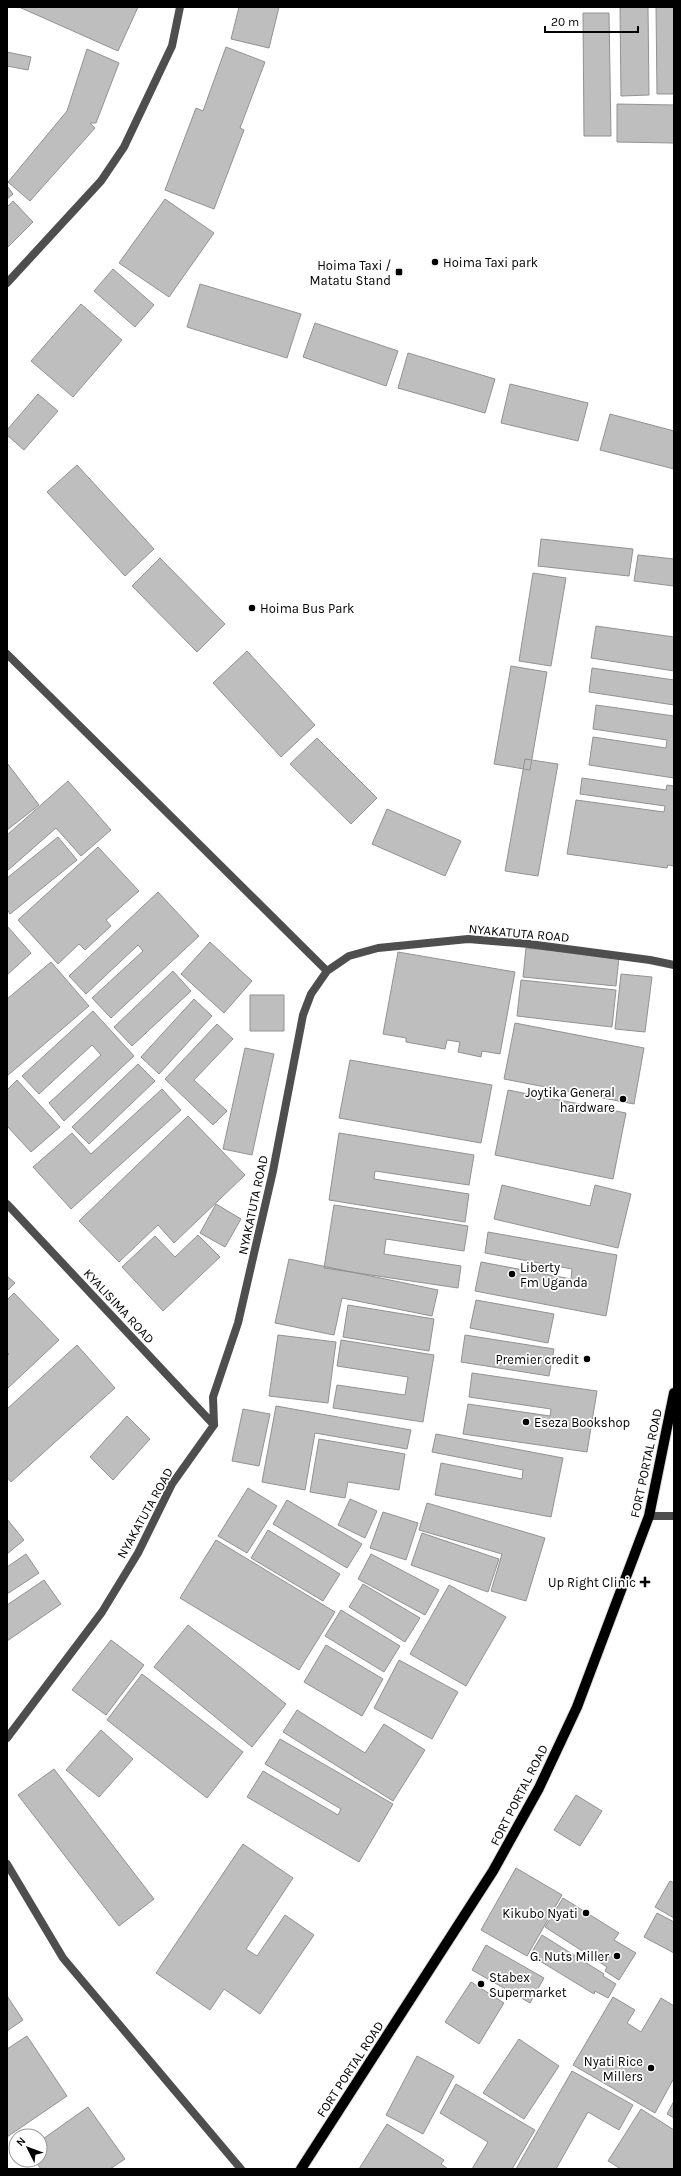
<svg xmlns="http://www.w3.org/2000/svg" width="681" height="2176" viewBox="0 0 681 2176" font-family="Karla,sans-serif">
<style>
.building{fill:#bebebe;stroke:#929292}
.lines{fill:none;stroke-linecap:round;stroke-linejoin:round}
.primary-casing{stroke:#dbdbdb;stroke-width:12}
.minor{stroke:#4e4e4e;stroke-width:8}
.primary{stroke:#000;stroke-width:10}
.poi-dot{fill:#000;stroke:#fff;stroke-width:1.5}
.labels{text-anchor:middle;dominant-baseline:central;stroke-width:3.5;stroke-linejoin:round;paint-order:stroke}
.poi-label{font-size:13px;fill:#000;stroke:#fff;text-anchor:end}
.street-label{font-size:13px;fill:#000;stroke:#fff}
</style>
<rect width="100%" height="100%" fill="#fff"/>
<!-- building -->
<path class="building" d="M19,7H138L118,51Z
M239,7H279L269,48L231,39Z
M620,7H648L649,95L621,96Z
M656,7H674V94H657Z
M583,13H609L611,136H584Z
M226,47L265,62L240,128L244,130L214,209L165,190L196,108L203,111Z
M87,49L119,63L96,123H90L95,128L30,201L8,182L67,111Z
M7,52L31,57L28,70L7,66Z
M617,104L674,105V143L617,142Z
M7,186L13,194L7,199Z
M165,199L214,233L169,297L119,263Z
M13,201L33,222L7,248V207Z
M113,269L154,305L135,327L94,291Z
M200,284L301,314L287,358L187,327Z
M81,304L122,340L73,397L31,361Z
M315,323L398,351L386,386L303,357Z
M408,353L495,379L485,413L398,388Z
M510,384L588,403L578,441L501,423Z
M38,394L58,411L24,450L7,435V430Z
M610,414L674,431V469L600,450Z
M77,465L154,549L125,576L47,492Z
M541,539L633,549L629,576L538,566Z
M638,555L674,559V586L634,581Z
M160,558L225,624L197,652L132,586Z
M533,573L566,578L551,666L519,661Z
M596,626L674,637V671L591,658Z
M247,651L315,725L281,757L213,683Z
M511,666L547,672L530,770L494,764Z
M592,668L674,680V705L589,692Z
M596,705L674,716V778L589,765L593,737L666,748L667,740L593,729Z
M317,738L377,798L351,824L290,764Z
M525,759L558,764L538,876L505,871Z
M7,763L39,805L7,830Z
M582,778L666,790L667,785L674,786V866L668,865L667,868L567,854L576,800L664,812L665,806L580,794Z
M68,781L111,830L81,856L56,828L7,871V835Z
M387,809L461,841L445,876L372,844Z
M58,837L77,860L10,914L7,909V878Z
M98,847L139,891L106,920L111,926L85,950L79,944L58,964L18,920Z
M158,892L199,936L111,1018L92,998L143,951L138,945L86,994L69,976Z
M7,926L31,953L7,975Z
M210,942L252,981L224,1013L181,974Z
M526,948L619,957L616,986L523,977Z
M398,952L515,972L500,1054L482,1051L481,1057L458,1052L460,1042L447,1040L445,1049L406,1042V1038L383,1034Z
M51,962L89,1006L7,1076V999Z
M173,971L191,991L132,1046L114,1027Z
M621,974L652,977L645,1032L615,1029Z
M521,980L616,990L612,1027L517,1016Z
M250,995H284V1031H250Z
M194,999L212,1016L159,1074L141,1057Z
M93,1011L134,1056L64,1121L49,1103L101,1055L92,1045L39,1094L22,1076Z
M515,1023L644,1048L634,1104L504,1079Z
M217,1024L233,1039L194,1080L227,1111L213,1125L165,1079Z
M245,1048L274,1054L252,1155L223,1149Z
M350,1060L492,1085L481,1143L339,1118Z
M138,1064L155,1081L89,1144L72,1127Z
M17,1080L60,1127L31,1152L7,1126V1090Z
M162,1089L181,1110L71,1209L33,1167L72,1133L91,1154Z
M508,1090L626,1113L613,1179L495,1155Z
M188,1116L245,1175L174,1243L158,1225L119,1262L79,1221Z
M339,1133L474,1155L469,1185L375,1171L374,1179L469,1194L465,1222L329,1200Z
M502,1185L590,1206L595,1185L631,1194L618,1248L494,1219Z
M216,1204L241,1219L225,1247L200,1233Z
M334,1205L468,1226L464,1251L386,1239L384,1254L461,1266L458,1288L324,1268Z
M488,1232L617,1255L606,1316L475,1291L481,1262L571,1279L572,1269L485,1253Z
M198,1235L220,1257L163,1311L122,1267L155,1236L175,1257Z
M289,1259L438,1290L432,1316L342,1298L334,1335L275,1323Z
M7,1276L15,1283L7,1291Z
M14,1293L59,1340L7,1389V1356L9,1354L7,1352V1300Z
M476,1300L554,1314L548,1343L470,1328Z
M348,1305L434,1319L429,1351L343,1337Z
M278,1335L336,1342L328,1403L269,1396Z
M465,1335L554,1349L549,1376L461,1362Z
M341,1340L434,1355L423,1422L333,1408L337,1385L405,1395L408,1377L337,1366Z
M77,1345L115,1388L11,1482L7,1477V1409Z
M472,1373L597,1391L587,1452L463,1434L468,1404L550,1416L551,1409L469,1397Z
M276,1406L411,1430L407,1449L315,1433L305,1490L262,1482Z
M243,1409L270,1414L259,1466L232,1461Z
M127,1416L150,1439L113,1480L90,1457Z
M436,1434L563,1458L551,1517L435,1495L441,1463L522,1479L523,1470L432,1452Z
M319,1439L405,1454L399,1490L348,1482L345,1498L310,1492Z
M248,1488L277,1506L247,1553L218,1536Z
M350,1499L377,1511L365,1538L338,1525Z
M287,1500L362,1544L347,1568L273,1524Z
M427,1503L545,1538L526,1601L491,1591L502,1554L419,1530Z
M383,1512L418,1523L406,1560L370,1548Z
M7,1519L24,1540L7,1554Z
M268,1530L340,1574L323,1601L251,1558Z
M422,1533L499,1559L488,1592L411,1565Z
M216,1540L335,1612L299,1670L180,1598Z
M26,1554L39,1573L7,1594V1567Z
M371,1554L439,1590L425,1615L358,1579Z
M44,1580L61,1604L7,1641V1605Z
M363,1584L420,1618L405,1642L349,1607Z
M449,1585L506,1617L466,1686L410,1654Z
M341,1610L400,1646L384,1672L325,1636Z
M188,1625L286,1704L252,1747L154,1667Z
M111,1640L144,1665L106,1715L72,1690Z
M326,1645L383,1679L362,1716L304,1682Z
M399,1660L458,1692L432,1739L374,1708Z
M142,1674L243,1752L207,1798L107,1720Z
M297,1710L365,1753L384,1724L425,1750L393,1801L283,1732Z
M101,1730L133,1759L99,1797L66,1770Z
M280,1739L393,1804L359,1862L247,1797L263,1771L338,1815L341,1809L265,1764Z
M54,1769L154,1899L119,1926L18,1795Z
M576,1795L602,1811L580,1846L554,1830Z
M243,1844L293,1878L246,1949L257,1956L285,1915L314,1935L260,2014L224,1989L210,2010L156,1973Z
M516,1868L562,1895L527,1956L481,1930Z
M670,1881L674,1883V1918L655,1907Z
M563,1898L619,1933L614,1940L636,1953L619,1980L605,1971L607,1967L545,1927Z
M657,1913L674,1922V1953L644,1937Z
M542,1935L604,1974L603,1976L616,1984L608,1998L595,1991L594,1994L530,1955Z
M486,1945L544,1978L530,2003L472,1970Z
M471,1982L504,2003L479,2044L445,2022Z
M7,1996L23,2020L7,2031Z
M613,1997L635,2010L627,2023L641,2032L661,1998L674,2006V2078L655,2113L573,2065Z
M27,2036L67,2096L7,2137V2049Z
M519,2039L559,2066L524,2119L483,2093Z
M417,2056L454,2076L423,2134L386,2115Z
M572,2071L633,2105L619,2130L588,2112L556,2169H516Z
M456,2084L535,2130L512,2169H472L488,2142L440,2113Z
M674,2101V2118L667,2114Z
M88,2107L125,2159L110,2169H41L34,2160H40V2141Z
M641,2109L674,2130V2169H621L608,2161Z
M387,2124L444,2160L441,2164L448,2169H359Z"/>
<g class="lines">
<defs>
<path id="primary" d="M301,2169L493,1871L539,1788L577,1707L649,1516L674,1393"/>
</defs>
<!-- primary casing -->
<use href="#primary" class="primary-casing"/>
<!-- minor -->
<path class="minor" d="M7,283L101,181L124,147L172,46L180,7
M7,654L327,971
M7,1204L214,1425
M649,1516H674
M7,1738L102,1612L138,1553L172,1484L214,1425L213,1397L238,1323L273,1171L303,1015L311,994L327,971L349,956L378,948L468,939L529,944L650,960L674,965
M7,1864L63,1958L241,2169"/>
<!-- primary -->
<use href="#primary" class="primary"/>
</g>
<!-- markers -->
<g class="poi-dot">
<circle cx="435" cy="262" r="4"/>
<rect x="395" y="268" width="8" height="8" rx="2"/>
<circle cx="252" cy="608" r="4"/>
<circle cx="623" cy="1099" r="4"/>
<circle cx="512" cy="1274" r="4"/>
<circle cx="587" cy="1359" r="4"/>
<circle cx="526" cy="1422" r="4"/>
<path d="M643 1576h4v4h4v4h-4v4h-4v-4h-4v-4h4z"/>
<circle cx="586" cy="1913" r="4"/>
<circle cx="617" cy="1956" r="4"/>
<circle cx="481" cy="1984" r="4"/>
<circle cx="651" cy="2068" r="4"/>
</g>
<g class="labels">
<!-- poi labels -->
<g class="poi-label">
<text x="443" y="262" text-anchor="start">Hoima Taxi park</text>
<text x="391" y="265">Hoima Taxi /<tspan x="391" dy="15">Matatu Stand</tspan></text>
<text x="260" y="608" text-anchor="start">Hoima Bus Park</text>
<text x="615" y="1092">Joytika General<tspan x="615" dy="15">hardware</tspan></text>
<text x="520" y="1267" text-anchor="start">Liberty<tspan x="520" dy="15">Fm Uganda</tspan></text>
<text x="579" y="1359">Premier credit</text>
<text x="534" y="1422" text-anchor="start">Eseza Bookshop</text>
<text x="636" y="1582">Up Right Clinic</text>
<text x="578" y="1913">Kikubo Nyati</text>
<text x="609" y="1956">G. Nuts Miller</text>
<text x="489" y="1977" text-anchor="start">Stabex<tspan x="489" dy="15">Supermarket</tspan></text>
<text x="643" y="2061">Nyati Rice<tspan x="643" dy="15">Millers</tspan></text>
</g>
<!-- street labels -->
<g class="street-label">
<text transform="translate(519 933) rotate(5)">NYAKATUTA ROAD</text>
<text transform="translate(253 1205) rotate(-78)">NYAKATUTA ROAD</text>
<text transform="translate(119 1306) rotate(47)">KYALISIMA ROAD</text>
<text transform="translate(646 1463) rotate(-78)">FORT PORTAL ROAD</text>
<text transform="translate(145 1513) rotate(-61)">NYAKATUTA ROAD</text>
<text transform="translate(519 1795) rotate(-63)">FORT PORTAL ROAD</text>
<text transform="translate(350 2069) rotate(-57)">FORT PORTAL ROAD</text>
</g>
</g>
<!-- border -->
<rect width="681" height="2176" fill="none" stroke="#000000" stroke-width="16"/>
<!-- north arrow -->
<g transform="translate(28 2148) rotate(312)"><circle r="19" fill="#ffffff" stroke="#999999"/>
<path d="M0-3L7 15L0 10L-7 15Z" fill="#000000"/>
<text y="-6" font-size="11" font-weight="bold" text-anchor="middle" fill="#000000">N</text>
</g>
<!-- scale -->
<path d="M545 26v6h93v-6" fill="none" stroke="#000000" stroke-width="2"/>
<text x="551" y="26" font-size="12" fill="#000000" stroke="#ffffff" stroke-width="3" paint-order="stroke">20 m</text>
</svg>
